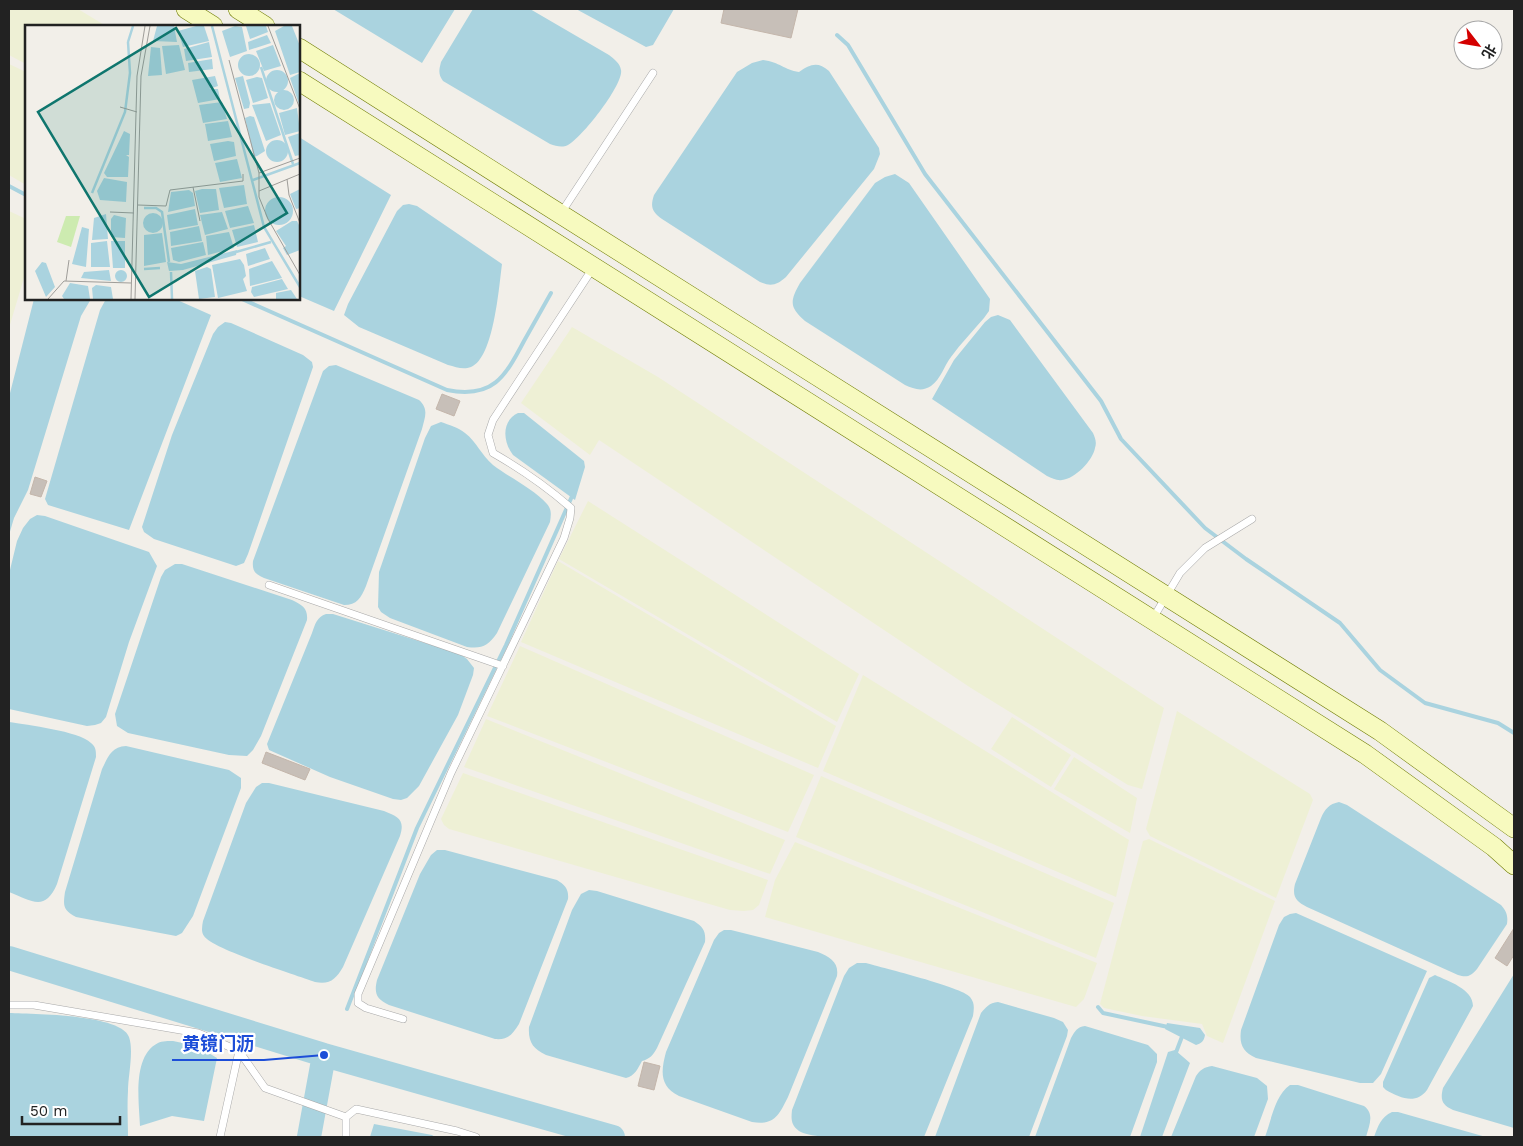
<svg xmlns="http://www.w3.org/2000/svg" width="1523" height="1146" viewBox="0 0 1523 1146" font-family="'Work Sans','Noto Sans SC',sans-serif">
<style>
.farmland{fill:#eef0d5}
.water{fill:#aad3df}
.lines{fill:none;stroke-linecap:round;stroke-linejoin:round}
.stream{stroke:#aad3df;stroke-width:4}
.river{stroke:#aad3df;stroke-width:24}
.building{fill:#c7bfb8;stroke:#c4b6ab}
.lane-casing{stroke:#a9a9a9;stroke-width:8}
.secondary-casing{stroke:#707d05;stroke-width:20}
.lane{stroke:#fff;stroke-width:7}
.secondary{stroke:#f7fabf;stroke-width:19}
.inset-river{fill:none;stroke:#aad3df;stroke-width:2.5}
.inset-road{fill:none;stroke:#9f9d99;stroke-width:1}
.view{fill:#0f766e;fill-opacity:0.15;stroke:#0f766e;stroke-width:2.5}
.inset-edge{fill:none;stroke:#222;stroke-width:2.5}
.leader{fill:none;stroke:#1d4ed8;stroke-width:2}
.callout-dot{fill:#1d4ed8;stroke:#fff;stroke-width:2}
.callout-label{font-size:18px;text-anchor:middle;font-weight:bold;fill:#1d4ed8;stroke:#fff;stroke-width:4.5;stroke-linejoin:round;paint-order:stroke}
</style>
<rect width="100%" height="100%" fill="#f2efe9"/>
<!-- farmland -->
<path class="farmland" d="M9,9H78L106,26H26V64L9,55Z
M9,64L26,72V185L9,175Z
M9,211L26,219V271L9,328Z
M572,327L658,377L1164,708L1142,789L1128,785L971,688L599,440L590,455L521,403Z
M588,501L859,674L837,722L559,559Z
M558,561L836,726L818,768L521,642Z
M520,646L814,775L788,832L487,716Z
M863,675L1129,840L1116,897L823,771Z
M1177,711L1310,794L1313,800L1276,898L1150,836L1146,829Z
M1012,717L1071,755L1051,787L991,749Z
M486,719L785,840L770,874L464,767Z
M1074,757L1137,798L1130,833L1054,789Z
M463,773L768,880L759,905L753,910L744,911L730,910L449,829L444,825L441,819Z
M821,776L1114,903L1096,958L796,837Z
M1149,839L1275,901L1223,1043L1207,1036L1202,1024L1142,1016L1104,1008L1100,1004L1143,841Z
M795,842L1097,963L1084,999L1076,1007L765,917L775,880Z"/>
<!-- water -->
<path class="water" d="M333,9H455L422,63Z
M473,9H530L609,55C614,59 620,63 621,70C624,84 582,138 568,145C562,148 556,146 550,144L443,81C438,74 439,70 441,62Z
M576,9H674L653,45L646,47Z
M763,60C780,62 784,70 799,72C810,64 818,61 829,71L879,148L880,154L874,169L786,277C777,285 771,287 760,282L662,219C652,212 650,207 654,195L737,72L752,63Z
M299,137L391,195L334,311L299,296Z
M895,174L909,183L990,299L989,311L984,318C973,331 961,343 951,357C944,366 941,379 931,386C922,392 914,389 905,385L805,321C789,307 790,301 800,283L875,183L885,177Z
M409,204L417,206L502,264C499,286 494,358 471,367C463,370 456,367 448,365L359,327L344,315L348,304L397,211L403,205Z
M34,299H91L81,316L28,490L14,518L9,535V397Z
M106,299H175L211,315L129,530L48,505L45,499L100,310Z
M998,315L1010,320L1093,433C1095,438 1097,442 1095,448C1093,460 1075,479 1062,480C1057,481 1052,478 1047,476L932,399L954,360L985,322L991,317Z
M225,322L231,323L303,355L312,362L313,367L248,554L244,563L236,566L154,539L144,532L142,527L172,435L213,334L218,327Z
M336,365L419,400C429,409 425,417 422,429L366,586C361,598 357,605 344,605L264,578C255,574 252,571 253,561L323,371L329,366Z
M518,413H524L584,461L585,467L575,500L513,455C503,442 501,421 518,413Z
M441,422C449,425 458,427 465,433C477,442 481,455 493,465C510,478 534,489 547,504C552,510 551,515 550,522L497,633C488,646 482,649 467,647L390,618L381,612L378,607L379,572L425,438L431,426Z
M37,515L45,516L149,552L157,566L129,642L106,717L101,723L95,725L87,726L9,709V574L17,541L23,528L30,519Z
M175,564H182L292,600C303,605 308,609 307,620L261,736L253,750L247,756L229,755L128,733L117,726L115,714L161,577L165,570Z
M326,614H333L460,654L467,659L474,668L473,675L458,715L419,786L407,798L401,800L393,799L330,777L269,750L267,744L312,633C315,624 317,617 326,614Z
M9,722C27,725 79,731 91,743C96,747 96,751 96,757L57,884C45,912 32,901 9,892Z
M126,746L229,770L241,778V788L193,916L182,933L176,936L76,917C63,910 63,906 65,892L102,769C108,757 111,747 126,746Z
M262,783H269L384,811C399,817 405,820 400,836L343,967C336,979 330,985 315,982C296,975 212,949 204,936C201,932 202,926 203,921L246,803L256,787Z
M1339,802L1347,805L1501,905C1507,912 1508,916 1507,924L1477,969C1471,976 1467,978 1458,975L1307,907C1296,901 1292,897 1295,884L1321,818C1325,809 1329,804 1339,802Z
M437,850H445L557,880C565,885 569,889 568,899L519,1024C512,1035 508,1040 495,1039L389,1005C376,999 374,993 377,980L420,874L431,855Z
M589,890L597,891L694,921C703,927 706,931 705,942L657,1048C653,1055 650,1059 642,1061C638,1068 635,1076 626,1078L546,1055C533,1049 528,1042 529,1027L572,910L581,894Z
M1296,913L1427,971L1381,1074L1373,1083H1360L1256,1058C1243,1052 1239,1045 1241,1030L1279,925L1284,917L1290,914Z
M724,930H731L818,952C830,957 839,962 837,976L788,1097C779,1115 774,1126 752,1122L679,1096C659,1086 661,1071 666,1052L714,940L719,933Z
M857,963H866C883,968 962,987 970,997C975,1003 974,1009 973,1016L924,1137C899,1137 816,1142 799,1131C791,1125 791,1119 792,1110L844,976L849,968Z
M1514,974V1128L1453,1110C1442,1105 1440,1100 1443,1088Z
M1435,975C1448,981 1473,989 1473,1006L1427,1090C1416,1105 1400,1098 1386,1090L1383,1087V1082L1429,978Z
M998,1002L1054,1018L1063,1022L1068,1030L1067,1036L1029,1137H935L981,1013C986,1007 989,1003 998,1002Z
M9,1013C32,1014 121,1014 129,1037C134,1051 128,1076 128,1091C127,1106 128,1122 128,1137H9Z
M1167,1023L1200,1028L1205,1035C1204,1041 1202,1043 1196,1045L1165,1029Z
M1085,1026L1148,1045L1157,1054V1062L1130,1137H1035L1071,1038C1075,1031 1077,1027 1085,1026Z
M173,1041L197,1046L217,1058L204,1121L172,1116L140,1126C139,1102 132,1056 158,1043C162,1041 169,1041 173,1041Z
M1175,1050L1190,1063L1162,1137H1140L1168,1052Z
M1212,1066L1257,1078L1267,1086L1268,1099L1254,1137H1171L1196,1076C1200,1070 1204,1067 1212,1066Z
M1290,1085H1298L1364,1106C1375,1114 1369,1126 1366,1137H1265C1271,1121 1275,1095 1290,1085Z
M1392,1112H1398L1486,1137H1374C1378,1126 1381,1117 1392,1112Z
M374,1124L432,1135L435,1137H370Z"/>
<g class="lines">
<!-- stream -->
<path class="stream" d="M837,35L848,45L925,174L1101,401L1121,439L1205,528L1246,559L1340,623L1380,670L1425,703L1498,723L1514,733
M9,186L26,195
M242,299L447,390C493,399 505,377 524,341C533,325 542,309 551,293
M1098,1007L1103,1013L1168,1027
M347,1009L417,828L506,645L573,494
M1175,1055L1183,1034"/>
<!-- river -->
<path class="river" d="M9,958L324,1055L613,1137
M309,1137L324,1055"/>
</g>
<!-- building -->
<path class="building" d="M724,9H798L791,38L721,23Z
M442,394L460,401L454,416L436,409Z
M35,477L47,481L41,497L30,494Z
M266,752L310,769L305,780L262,763Z
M1514,928V955L1507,966L1495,958Z
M644,1062L660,1066L654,1090L638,1086Z"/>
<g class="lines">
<defs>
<path id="lane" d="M561,213L653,73
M269,585L503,666
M1152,620L1180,573L1205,548L1252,519
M9,1005H34L198,1033L239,1051L265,1088L346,1117L356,1109L457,1131L476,1137
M403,1019L366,1008L358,1003V994L451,773L564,538L570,518L571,508C547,487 521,469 493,453L488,435L493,420L593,268
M220,1137L239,1051
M346,1137V1117"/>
<path id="secondary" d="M186,9L213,26
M238,9L265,26
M299,48L546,205L1380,731L1514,828
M299,81L1365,754L1494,847L1514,865"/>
</defs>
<!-- lane casing -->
<use href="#lane" class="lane-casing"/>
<!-- secondary casing -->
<use href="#secondary" class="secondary-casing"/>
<!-- lane -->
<use href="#lane" class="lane"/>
<!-- secondary -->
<use href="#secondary" class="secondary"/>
</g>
<!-- overview -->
<g transform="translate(25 25)">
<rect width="275" height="275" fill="#f2efe9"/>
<path d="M41,191H55L46,222L32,217Z" fill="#cdebb0"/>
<path d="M132,1H149L152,17L128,16ZM171,1H179L184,16L158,22L153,6ZM210,1L217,2L222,26L205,32L197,6ZM221,1H241L243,7L225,14ZM259,1H267L275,21V47L265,50L250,6ZM242,10L246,18L224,25L223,17ZM184,17L187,32L161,36L159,24ZM154,20L160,45L141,49L137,21ZM248,20L256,41L239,46L231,26ZM126,22L135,23L137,50L123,51ZM213 40a11 11 0 1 1 22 0a11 11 0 1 1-22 0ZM187,34L188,44L164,47L163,38ZM241 56a11 11 0 1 1 22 0a11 11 0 1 1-22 0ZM275,48V82L265,53ZM190,51L193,61L184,64H193L195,74L173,78L167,55ZM218,51L225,78L224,83L219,84L210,53ZM232,52L237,53L243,73L228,78L221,55ZM249 75a10 10 0 1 1 20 0a10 10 0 1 1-20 0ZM197,77L202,94L178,98L174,80ZM245,78L256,110L241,116L227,80ZM272,83L275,106L260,110L254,88ZM225,91L229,92L240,126L232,131L229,132L220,93ZM203,96L207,112L183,116L180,99ZM99,106L105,109L104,130H101L104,132L103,152H82L79,148ZM275,108V130L270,131L263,112ZM241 126a11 11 0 1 1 22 0a11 11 0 1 1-22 0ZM203,116L209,117L211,131L189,136L185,119ZM212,134L217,153L195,157L190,138ZM79,153L102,157L101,177L75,175L72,166ZM219,160L222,179L199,183L194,163ZM177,164H191L194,185L175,188L170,166ZM275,164V183L271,184L265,169ZM164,165L168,168L170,181L143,187L146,167ZM240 186a14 14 0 1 1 28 0a14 14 0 1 1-28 0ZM223,181L229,198L205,203L200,186ZM170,184L173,200L144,205L142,190ZM197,187L203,204L180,210L175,190ZM118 198a10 10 0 1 1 20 0a10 10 0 1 1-20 0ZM81,189L83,214L67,215L69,193ZM89,190L101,193L100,213L86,212V194ZM267,196H272L275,202V225L262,230L258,223L261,221L251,206ZM229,200L233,217L212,222L207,205ZM174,201L177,216L146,221L145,207ZM57,202L64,204L61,242L47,239ZM204,207L209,223L183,230L181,211ZM137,208L141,237L119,241V210ZM82,216L85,242H66V218ZM86,216H100V243H88ZM178,217L181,230L154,237L148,235L146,223ZM240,223L245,234L223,241L221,229ZM212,225L211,230L158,245L144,246L142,237L156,239ZM215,234L219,240L221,251L218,254L222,266L193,273L187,240ZM247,236L257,253L225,261L224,244ZM17,237L21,238L30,262L21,272L10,246ZM182,242L186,244L190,272L174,274L170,246ZM90 251a6 6 0 1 1 12 0a6 6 0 1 1-12 0ZM84,245L86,256L56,253L59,247ZM257,254L263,264L229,272L226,267L227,262ZM45,258L63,261L65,274H39L37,271ZM71,260L86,262L88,274H68L67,263ZM266,265L272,274H251V268Z" fill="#aad3df"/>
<path class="inset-river" d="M187,1L239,202L275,262M103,17L108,1M236,42L268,139M228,155L275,138M67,168L100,87L105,48L103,17M119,183H131L137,187L144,237M211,227L246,217M119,244L135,243M146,247L147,274"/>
<path class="inset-road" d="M243,1L275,84M204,35L234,148V172L243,194L275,250M95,82L112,87M234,148L275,133M262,154L264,170L275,198M168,162L175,196M234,166L275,149M113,180L141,181L145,165L218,156V149M85,187L109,188M41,256L44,235M23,274L39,256L106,258M106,274L112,51L120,1M110,274L116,51L125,1"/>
<path class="view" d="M151,3L262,188L124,272L13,87Z"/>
<rect width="275" height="275" class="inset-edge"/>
</g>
<!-- callouts -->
<path class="leader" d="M324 1055L264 1060H172"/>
<circle class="callout-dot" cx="324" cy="1055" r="5"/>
<g class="callout-label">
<text x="218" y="1050">黄镜门沥</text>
</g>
<!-- border -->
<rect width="1523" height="1146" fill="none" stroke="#222222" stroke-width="20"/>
<!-- north arrow -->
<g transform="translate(1478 45) rotate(121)"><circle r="24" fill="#ffffff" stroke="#a7a7a7"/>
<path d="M0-4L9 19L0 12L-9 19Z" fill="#d40000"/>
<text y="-8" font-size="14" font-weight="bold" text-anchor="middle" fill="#222222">北</text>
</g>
<!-- scale -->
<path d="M22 1116v8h98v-8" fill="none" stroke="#222222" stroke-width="2.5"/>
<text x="30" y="1116" font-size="15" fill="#222222" stroke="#ffffff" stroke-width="4" paint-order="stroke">50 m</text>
</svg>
